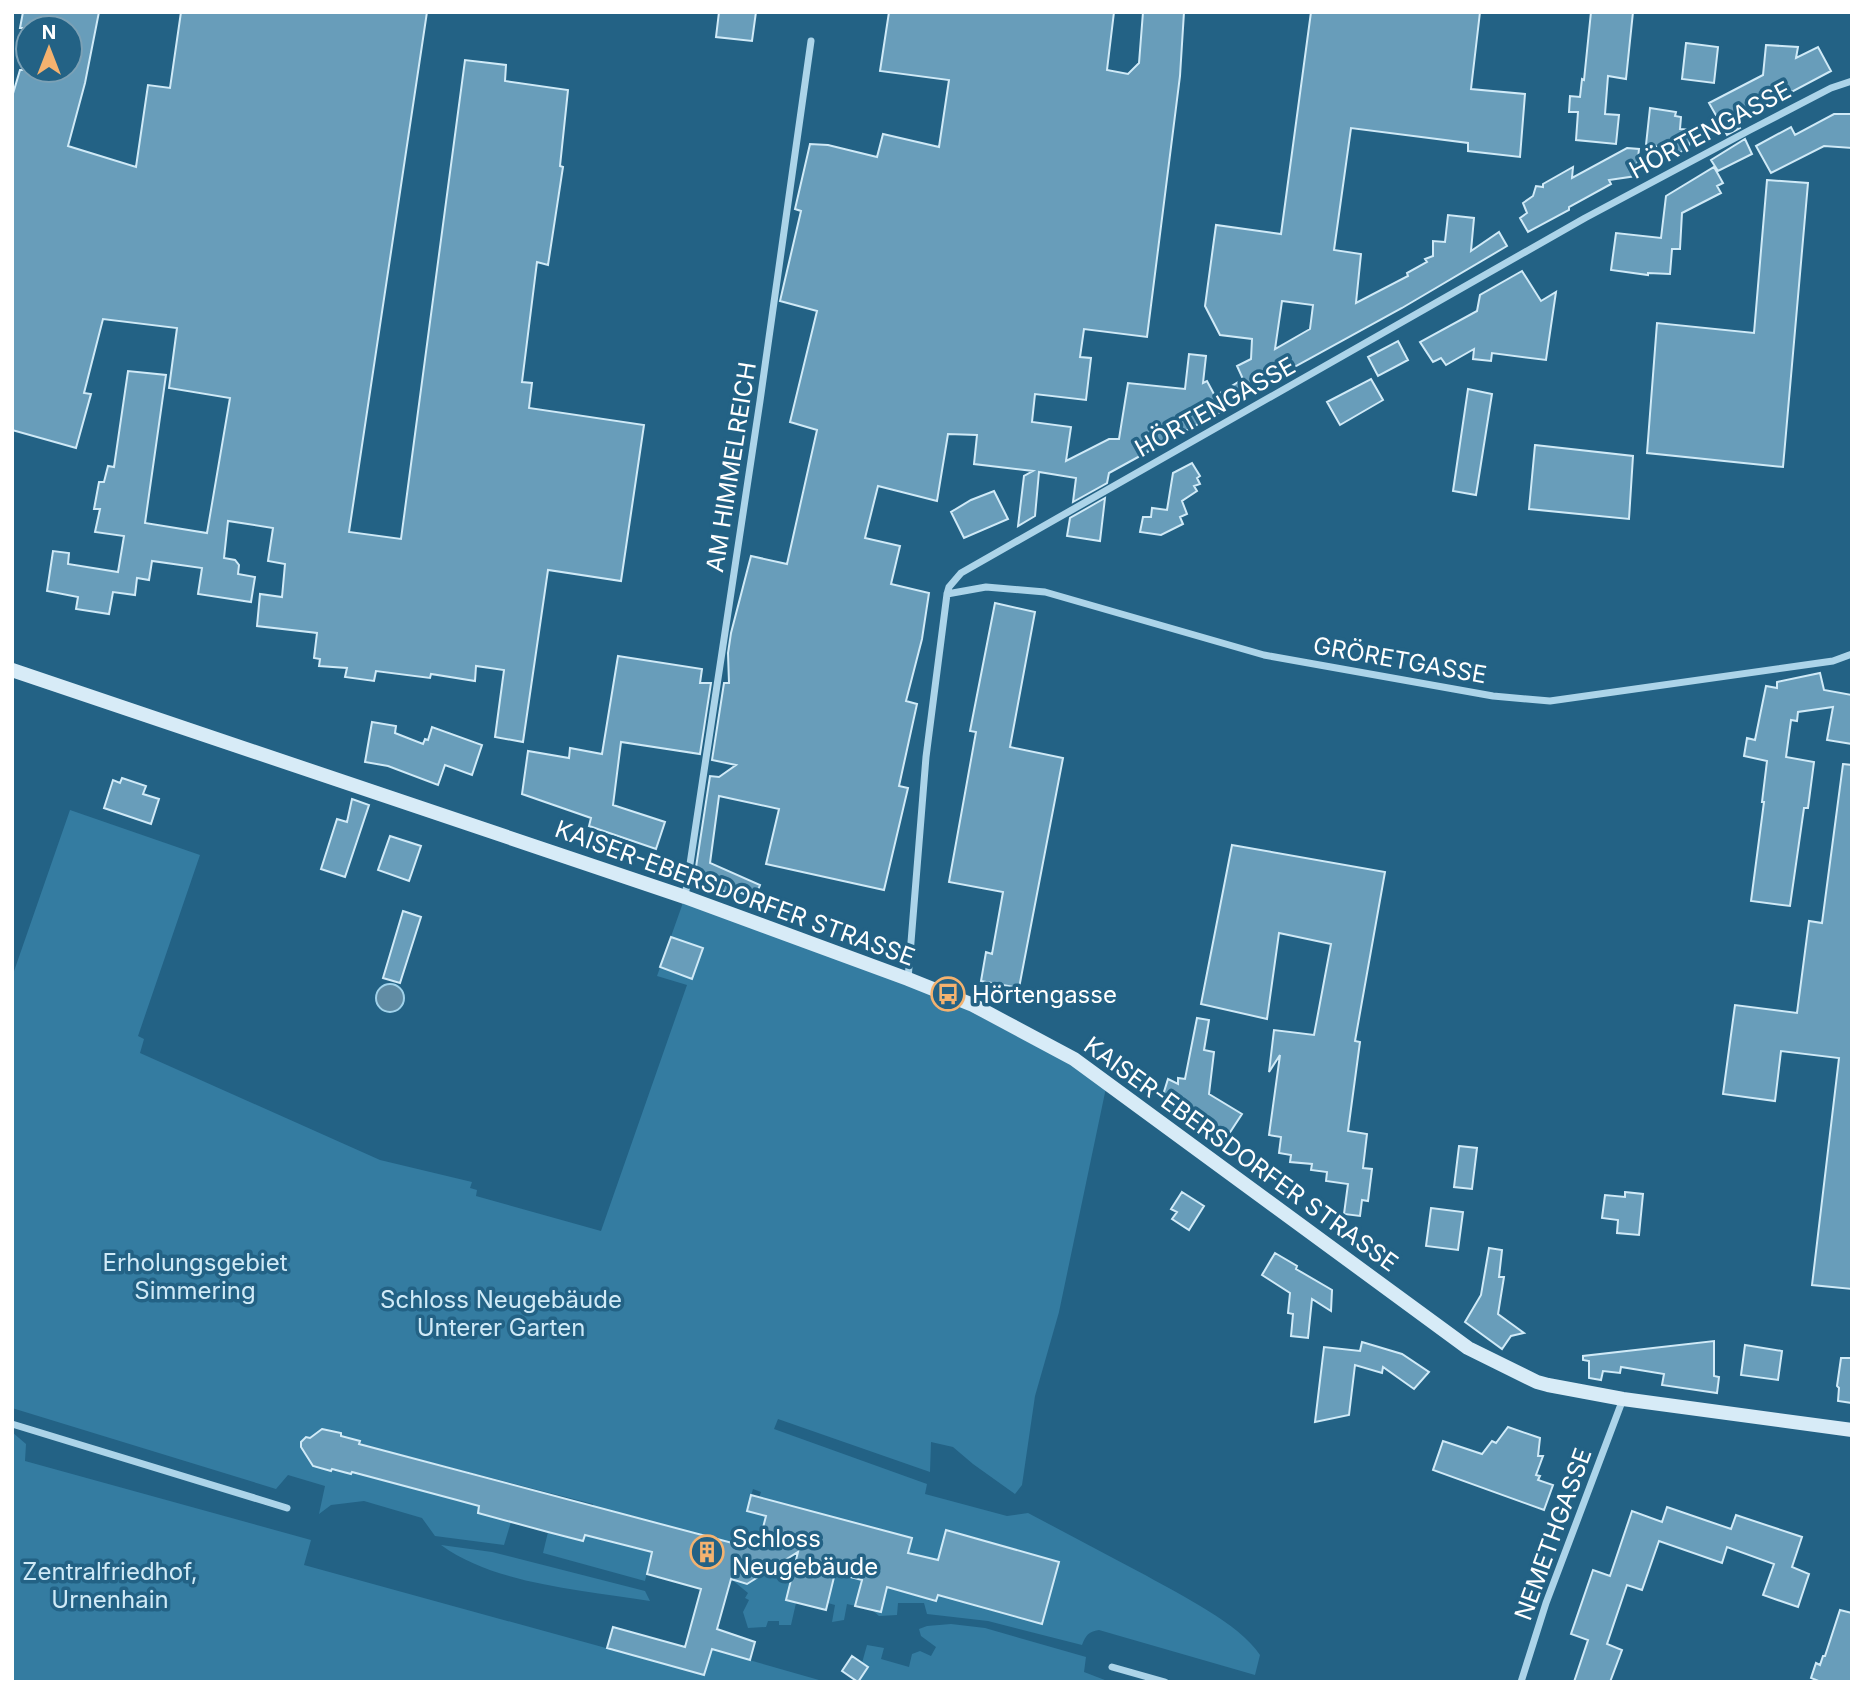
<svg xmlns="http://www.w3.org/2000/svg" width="1864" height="1694" viewBox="0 0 1864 1694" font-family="Inter,sans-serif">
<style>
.green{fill:#347ca1;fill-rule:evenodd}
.water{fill:#618ca4;stroke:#a0d2ea;stroke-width:2}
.building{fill:#689dba;stroke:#d0eaf7;stroke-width:2;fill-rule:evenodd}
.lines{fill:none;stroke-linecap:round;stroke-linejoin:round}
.street{stroke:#acd4e9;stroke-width:7}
.secondary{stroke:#d7ebf7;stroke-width:14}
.labels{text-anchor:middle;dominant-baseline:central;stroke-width:7;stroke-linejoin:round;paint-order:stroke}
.street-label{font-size:24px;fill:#fff;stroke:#236285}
.poi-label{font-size:24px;fill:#fff;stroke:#236285;text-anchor:start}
.park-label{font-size:24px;fill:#d0eaf7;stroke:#236285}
</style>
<rect width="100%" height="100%" fill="#236285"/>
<!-- green -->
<path class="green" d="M70,810L200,855L138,1036L144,1039L140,1053L380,1160L472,1182L470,1188L477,1190L476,1196L601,1231L687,985L657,976L685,897L908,979L1107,1083L1059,1312L1035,1396L1022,1485L1015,1494L973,1464L953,1447L931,1442L930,1472L778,1419L774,1429L927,1484L925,1494L1007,1516L1028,1513C1068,1534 1107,1555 1147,1576C1180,1595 1239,1623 1260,1655L1255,1675L1099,1630C1088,1632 1086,1635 1082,1645L988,1621L927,1614L924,1603H898L897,1615L879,1616L872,1610L847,1604L844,1620L832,1622L835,1605L828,1603L826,1610L796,1603L791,1625H779V1621H768L766,1627L748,1628L743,1612L749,1600L745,1598L748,1593L731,1579L747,1583L761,1553L913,1594L914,1554L908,1553L912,1539L759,1498L761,1492L753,1489L747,1511L766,1516L758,1547L737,1542L736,1544L593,1507V1504L359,1444L341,1436V1433L323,1429L310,1438H304L301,1442V1448L331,1471L352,1472L479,1506L478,1513L511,1522L504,1545L435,1536L422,1518L364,1501L331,1505L319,1514L325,1486L288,1475L276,1489L12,1408V977ZM947,1531L1059,1563L1042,1624L938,1595L936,1602L928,1600Z
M12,1432L26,1444L25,1461L311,1540L304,1565L704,1675L711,1649L826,1682H12Z
M548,1532L585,1535L652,1552L645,1581L543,1553Z
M441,1545L492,1552L645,1591L650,1601C584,1590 496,1585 441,1545Z
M951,1624L985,1628L1086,1657L1084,1672L1110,1682H852L857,1681L867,1645L884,1648L881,1659L909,1667L912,1654L920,1651L931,1656L936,1647L921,1636L919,1629L927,1626Z"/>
<!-- water -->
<path class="water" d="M376 998a14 14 0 1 1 28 0a14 14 0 1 1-28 0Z"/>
<!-- building -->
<path class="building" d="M23,12H99L85,83L68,146L136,167L148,85L170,88L181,12H427L349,532L401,539L465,60L506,65L505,81L568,90L560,166L563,167L548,265L537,262L522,382L532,383L529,408L644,425L621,581L548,570L523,742L495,737L504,670L476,666L475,681L431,674L430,678L376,671L374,681L345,677L347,668L319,666L320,659L314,658L317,633L257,626L260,594L282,597L285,564L268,561L273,528L228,521L224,558L235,560L239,565L238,574L255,577L251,602L198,594L202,568L152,561L149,580L137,578L135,595L113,592L109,614L76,609L78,597L47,591L53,551L69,553L68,564L118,572L124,536L95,532L100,509H94L99,482H104L108,466L114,467L128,371L166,375L145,523L207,533L230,398L169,388L177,328L103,319L84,393L91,394L76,448L12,430V97L20,70H70V28H20Z
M719,12H756L752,41L716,37Z
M889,12H1114L1107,70L1128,74L1139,63L1143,12H1184L1180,76L1147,337L1084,329L1080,357L1091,358L1086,400L1035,394L1032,422L1071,427L1066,461L1109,439H1119L1128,383L1185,389L1189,354L1206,356L1203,383L1207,381L1215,396L1243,379L1237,366L1251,359L1252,339L1220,335L1205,306L1216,225L1281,234L1311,12H1480L1471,89L1525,94L1520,157L1468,151V143L1351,128L1334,250L1361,254L1356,303L1408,276L1407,273L1427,262L1425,259L1433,256V241L1445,242L1448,215L1474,218L1471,251L1499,232L1507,246L1402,308L1269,381L1221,409L1222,411L1109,473L1107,483L1073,502L1076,478L1039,472L1035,516L1018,526L1024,476L1033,471L974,464L977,435L948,434L937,501L878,486L865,538L900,546L891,584L929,593L922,639L906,701L917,704L899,786L908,788L884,890L766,864L779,809L719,796L710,863L760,885L755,898L738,892L736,896L694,880L710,776L719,777L736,765L712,760L724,683H729L728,653L731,633L751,556L787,564L817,430L790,422L817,311L780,301L801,211L795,209L810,144L828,145L877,157L883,134L939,147L949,80L880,71ZM1282,301L1313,305L1310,329L1275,349Z
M1591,12H1633L1626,79L1608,76L1605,114L1619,115L1616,144L1576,140L1578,112H1569L1570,96L1580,97L1582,79L1584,80Z
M1686,43L1718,47L1714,83L1682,79Z
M1766,45L1798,47L1796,58L1818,47L1831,71L1737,121L1740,128L1727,135L1709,103L1763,75Z
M1650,108L1676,112L1675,116L1681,117L1680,129L1691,130L1689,147L1672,157L1673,149L1646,145Z
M1834,114H1852V148L1824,146L1771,173L1756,146L1791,127L1795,135Z
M1745,139L1752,154L1718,171L1711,160Z
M1627,148L1639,149L1636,176L1609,180L1611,184L1569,207V210L1528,232L1520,218L1527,213L1523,203L1533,196L1536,186L1543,187V184L1573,167L1572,178Z
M1714,167L1723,183L1717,186L1721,193L1682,213L1680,249H1672L1670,274L1648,273V275L1611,270L1616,233L1661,238L1666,196Z
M1767,180L1808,183L1783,467L1647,453L1657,323L1754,333Z
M1522,271L1541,301L1556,292L1546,360L1492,353L1491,361L1473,359L1474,349L1446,365L1441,358L1433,362L1420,342L1477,311L1480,295Z
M1398,341L1408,360L1378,376L1368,357Z
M1371,379L1383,400L1340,425L1327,402Z
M1468,389L1492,394L1476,495L1453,491Z
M1535,445L1633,456L1629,519L1529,509Z
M1192,463L1200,476L1197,478L1200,484L1194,486L1197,491L1182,501L1187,514L1180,517L1183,524L1161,535L1140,532L1143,517H1151L1152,508L1167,510L1173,473Z
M994,491L1008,519L964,538L951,512L971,500Z
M1105,498L1100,541L1067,536L1070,518Z
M995,603L1035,612L1010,747L1063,758L1019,988L981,981L986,952L992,954L1003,892L949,882L976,732L970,731Z
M618,656L702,669L700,683H711L700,754L621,742L613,805L665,822L656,849L589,826L591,818L522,794L528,751L569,758L570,748L602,754Z
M1820,673L1824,690L1852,695V744L1827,740L1833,707L1798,712L1797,721L1791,720L1786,757L1814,762L1808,808H1804L1790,906L1751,901L1764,802H1762L1767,761L1744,756L1747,738L1755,740L1766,686L1777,688V682Z
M372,722L396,726L395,733L423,744L425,739L428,740L432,727L482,745L472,775L445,765L438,785L388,766L365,762Z
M1843,764L1852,765V1289L1812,1285L1839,1058L1781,1051L1775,1101L1723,1094L1735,1005L1797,1013L1809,921L1822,923Z
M122,778L146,786L143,794L159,799L151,824L104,808L113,780L120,783Z
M352,799L369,805L345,877L321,869L337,819L347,822Z
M390,836L421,846L409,881L378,870Z
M1232,845L1385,872L1355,1041L1360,1042L1348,1131L1367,1134L1363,1168L1372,1169L1368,1201L1362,1200L1360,1216L1344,1214L1348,1184L1326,1181L1327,1172L1311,1170L1312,1164L1290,1162L1291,1155L1279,1153L1281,1137L1269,1135L1280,1055L1269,1072L1274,1030L1314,1035L1331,944L1279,933L1267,1019L1201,1004Z
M403,911L421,917L400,983L383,978Z
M671,937L703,948L692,979L660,967Z
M1197,1018L1209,1020L1204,1050L1214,1052L1209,1094L1242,1114L1225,1140L1179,1111L1182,1099L1163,1095L1168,1079L1178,1084V1078L1185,1079Z
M1459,1146L1477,1148L1472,1189L1454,1187Z
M1182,1192L1204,1206L1189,1230L1172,1219L1177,1212L1171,1209Z
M1625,1192L1643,1194L1639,1235L1617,1233L1618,1220L1602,1218L1605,1195L1625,1197Z
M1431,1208L1463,1212L1458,1250L1426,1246Z
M1489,1248L1502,1250L1499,1277H1504L1498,1314L1524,1333L1511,1336L1502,1349L1465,1322L1481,1295Z
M1275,1253L1297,1266L1296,1269L1332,1290L1331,1311L1312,1299L1308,1338L1291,1336L1293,1314L1288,1313L1290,1293L1262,1275Z
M1714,1341V1376L1719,1377L1717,1393L1662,1385L1664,1374L1621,1367L1620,1373L1603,1371L1601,1380L1589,1378V1361L1583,1360V1356Z
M1362,1342L1402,1354L1429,1372L1414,1389L1383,1367L1382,1373L1355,1365L1349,1415L1315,1422L1324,1347L1360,1351Z
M1745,1345L1782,1351L1778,1380L1741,1375Z
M1841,1358H1852V1403L1838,1401L1839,1388L1837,1386Z
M1508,1427L1540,1438L1538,1456H1543L1536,1475L1540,1476L1538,1480L1553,1485L1544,1510L1433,1470L1443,1441L1482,1454L1492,1441L1496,1443Z
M322,1429L341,1433V1436L360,1441L359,1444L736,1544V1542L758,1547L766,1516L747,1511L751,1495L912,1538L908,1553L938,1560L946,1530L1059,1562L1042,1624L938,1595L936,1601L887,1587L881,1612L855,1606L862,1580L835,1573L826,1610L786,1600L798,1552L747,1584L731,1579L717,1629L755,1642L750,1660L712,1649L704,1675L607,1648L613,1627L685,1647L701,1589L647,1574L652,1552L585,1535L583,1541L548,1532L478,1513L479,1506L457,1500L352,1472L351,1474L332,1469L331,1471L313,1466L301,1447V1442L306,1437L310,1438Z
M1667,1507L1731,1529L1736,1515L1802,1537L1792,1567L1809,1574L1798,1607L1763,1595L1774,1564L1727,1547L1722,1563L1659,1541L1642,1590L1627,1585L1607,1644L1622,1650L1610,1682H1574L1588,1640L1571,1634L1593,1570L1610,1576L1632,1511L1662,1522Z
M1840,1610L1852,1613V1682H1821L1811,1678L1816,1663L1820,1665L1823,1656H1825Z
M852,1656L868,1667L858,1682L842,1671Z"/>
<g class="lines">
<!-- street -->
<path class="street" d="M947,594L986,587L1045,592L1264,655L1493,696L1550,701L1833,661L1852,654
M685,897L760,401L811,41
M908,979L926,757L947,594L949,587L961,573L1585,218L1750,130L1831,88L1852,81
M12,1424L287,1508
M1112,1667L1165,1682
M1521,1682L1546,1603L1623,1399"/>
<!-- secondary -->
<path class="secondary" d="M12,670L685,897L908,979L973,1005L1074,1059L1468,1348L1537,1382L1548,1385L1623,1399L1852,1430"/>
</g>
<!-- icons -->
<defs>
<symbol id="bus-ring" viewBox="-11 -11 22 22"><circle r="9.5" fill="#236285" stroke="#f4b26f" stroke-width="1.5"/><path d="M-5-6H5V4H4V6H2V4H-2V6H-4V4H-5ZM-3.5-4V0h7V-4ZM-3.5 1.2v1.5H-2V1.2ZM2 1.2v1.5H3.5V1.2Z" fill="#f4b26f"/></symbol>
<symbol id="building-ring" viewBox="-11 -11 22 22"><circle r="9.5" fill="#236285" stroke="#f4b26f" stroke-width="1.5"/><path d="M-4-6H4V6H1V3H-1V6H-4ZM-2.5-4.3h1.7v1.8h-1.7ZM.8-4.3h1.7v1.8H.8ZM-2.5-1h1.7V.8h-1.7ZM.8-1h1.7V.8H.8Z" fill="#f4b26f"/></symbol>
</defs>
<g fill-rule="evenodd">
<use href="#bus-ring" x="929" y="975" width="38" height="38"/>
<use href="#building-ring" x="688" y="1533" width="38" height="38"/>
</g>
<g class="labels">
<!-- street labels -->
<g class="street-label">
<text transform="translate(1710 130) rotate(-28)">HÖRTENGASSE</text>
<text transform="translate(1215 407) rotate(-29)">HÖRTENGASSE</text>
<text transform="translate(731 467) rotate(-81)">AM HIMMELREICH</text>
<text transform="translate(1400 660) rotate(10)">GRÖRETGASSE</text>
<text transform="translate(735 893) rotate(20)">KAISER-EBERSDORFER STRASSE</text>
<text transform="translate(1241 1154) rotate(36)">KAISER-EBERSDORFER STRASSE</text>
<text transform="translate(1553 1534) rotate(-70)">NEMETHGASSE</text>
</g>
<!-- poi labels -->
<g class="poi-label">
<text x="972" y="994">Hörtengasse</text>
<text x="732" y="1538">Schloss<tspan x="732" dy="28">Neugebäude</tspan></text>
</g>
<!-- park labels -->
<g class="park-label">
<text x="195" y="1262">Erholungsgebiet<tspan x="195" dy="28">Simmering</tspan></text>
<text x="501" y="1299">Schloss Neugebäude<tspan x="501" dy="28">Unterer Garten</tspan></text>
<text x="110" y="1571">Zentralfriedhof,<tspan x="110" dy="28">Urnenhain</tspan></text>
</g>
</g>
<!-- border -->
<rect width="1864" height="1694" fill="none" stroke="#ffffff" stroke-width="28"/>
<!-- north arrow -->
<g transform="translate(49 49)"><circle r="33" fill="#236285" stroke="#7ba1b6" stroke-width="2"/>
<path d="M0-5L12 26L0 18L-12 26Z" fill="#f4b26f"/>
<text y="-10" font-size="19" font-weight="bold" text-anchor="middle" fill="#ffffff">N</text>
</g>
</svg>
